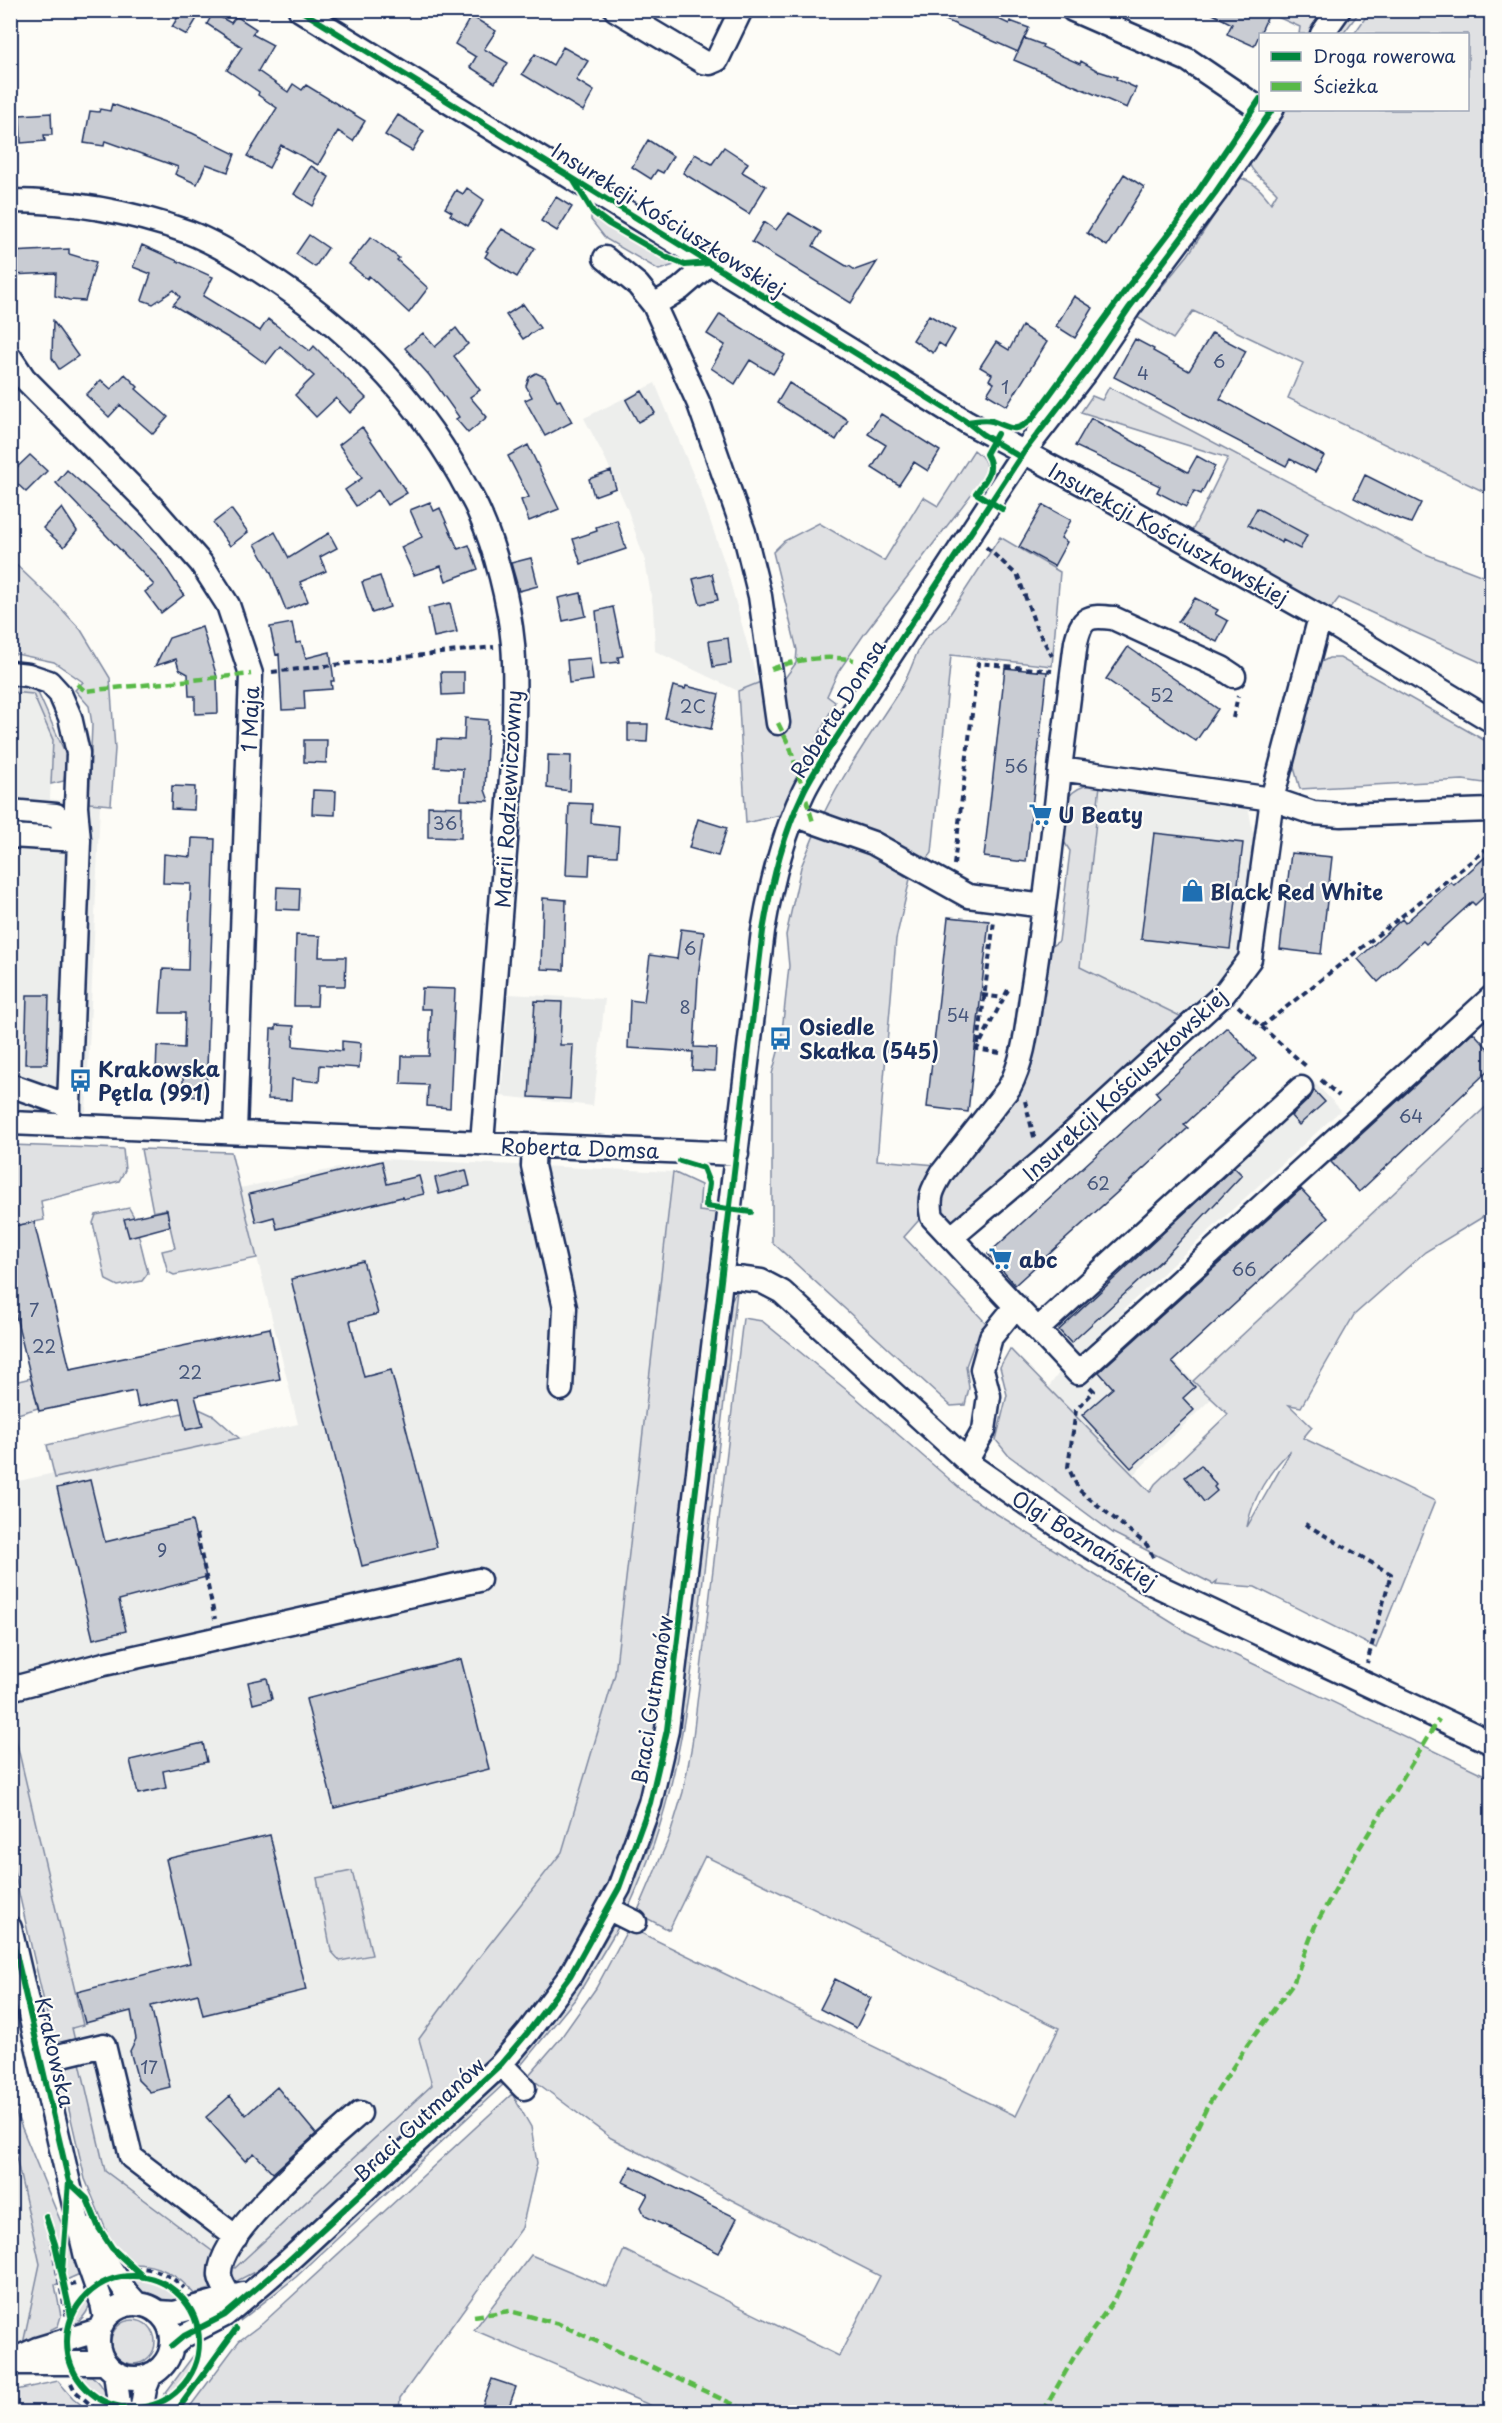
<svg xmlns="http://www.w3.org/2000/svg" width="1502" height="2423" viewBox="0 0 1502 2423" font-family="'Playpen Sans',sans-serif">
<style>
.built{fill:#edeeec}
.green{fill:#e0e1e3;stroke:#7e88a0;stroke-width:1.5;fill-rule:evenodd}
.building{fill:#c9ccd3;stroke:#1b2f5e;stroke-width:1.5}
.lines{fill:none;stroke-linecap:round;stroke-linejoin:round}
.minor-casing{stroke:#1b2f5e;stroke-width:27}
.path{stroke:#1b2f5e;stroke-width:4;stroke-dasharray:6 4.5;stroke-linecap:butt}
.minor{stroke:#fdfcf7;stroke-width:22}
.quiet{stroke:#58b947;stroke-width:4.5;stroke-dasharray:9 4.5;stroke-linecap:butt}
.cycleway-casing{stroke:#fdfcf7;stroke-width:10}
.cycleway{stroke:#00873e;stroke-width:6}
.labels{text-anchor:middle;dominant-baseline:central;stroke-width:4.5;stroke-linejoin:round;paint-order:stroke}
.number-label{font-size:18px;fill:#46567b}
.street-label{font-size:21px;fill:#1b2f5e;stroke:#fdfcf7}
.poi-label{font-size:21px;font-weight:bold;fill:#1b2f5e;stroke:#fdfcf7;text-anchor:start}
</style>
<rect width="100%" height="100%" fill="#fdfcf7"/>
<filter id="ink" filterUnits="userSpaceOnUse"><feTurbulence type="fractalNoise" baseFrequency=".0167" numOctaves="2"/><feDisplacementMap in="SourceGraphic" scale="12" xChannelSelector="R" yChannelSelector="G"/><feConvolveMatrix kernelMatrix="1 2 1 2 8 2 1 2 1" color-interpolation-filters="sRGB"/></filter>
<g filter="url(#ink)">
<!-- built -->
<path class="built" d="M655,383L700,491L726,567L758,683L738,691L655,651L653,607L645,561L627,508L606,460L584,418Z
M10,692L33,694L53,740L50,799L100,805L86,1115L11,1111Z
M1100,785L1248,805L1253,833L1252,873L1243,955L1235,970L1186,1019L1080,967Z
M509,994L605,999L593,1106L501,1096Z
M1314,1082L1341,1110L1124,1309L1211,1399L1133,1475L1048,1388L1061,1370L1037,1344Z
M383,1159L673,1172L615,1674L562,1852L470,1969L432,2085L235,2268L105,2171L71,2028L83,2025L11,1719L10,1483L54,1473L56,1478L298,1424L240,1188Z
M10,2135L40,2264L23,2344L11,2347Z"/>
<!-- green -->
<path class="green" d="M1264,11H1324L1308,34H1299L1300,27Z
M1352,11H1360L1343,34H1336Z
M1370,11H1491V495L1288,398L1303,363L1193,311L1173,339L1137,317L1188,255L1239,178C1253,180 1263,192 1271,203L1277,193C1269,183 1253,175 1249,163L1286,110H1468V34H1354Z
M591,214L608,227L674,265L659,270L606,239L591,220Z
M1109,387L1423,553L1491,579V667L1339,598L1329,611L1191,533L1228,458L1081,412L1092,396L1102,400Z
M974,450C984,458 987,462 986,475L865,633L838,672L827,696L835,702L780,815L746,823L738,691L758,683L785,678L796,663L797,650L773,552L784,541L819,523L884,561L923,497L938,506Z
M1000,537L1060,572L1052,666L951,655L932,853L922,865L823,815C845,770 874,730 901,688C919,658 912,644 946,620Z
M11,560L56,603L81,630L110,678L115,749L111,805L89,803L92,724L89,706L75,690L83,682L54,662L11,653Z
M1329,658H1340L1491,744V784L1463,780L1300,789L1293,764L1319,663Z
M10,683L35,686L67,757L64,781L51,784L53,740L33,694L11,692Z
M1093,784L1100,785L1080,967L1186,1019L964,1221L950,1226L935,1202L904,1237L987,1324L974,1344L966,1366L969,1388L965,1405L951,1406L772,1242V1074L781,1041L789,966L786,935L801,867L815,833L857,846L910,879L896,939L877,1160L937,1165L953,1178L1008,1102L1047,949L1059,941L1070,851L1059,834C1064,808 1062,789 1093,784Z
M1491,1102V1212L1425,1252L1354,1315L1301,1407L1289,1405L1312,1427L1303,1438L1435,1501L1376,1648L1255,1587L1216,1584L1217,1581L1213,1584L1113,1533L1008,1455L996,1440L1007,1395L1000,1367L1010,1349L1150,1492L1155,1484L1228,1414L1193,1381ZM1290,1451V1452L1247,1527C1252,1499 1269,1471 1290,1451Z
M11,1145L123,1149L125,1170L119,1181L41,1201L44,1220L11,1227Z
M141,1149L231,1152L257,1258L174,1275L168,1272L162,1251L175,1248L166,1209L153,1212Z
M673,1172L701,1185L699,1211L717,1213L659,1702L648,1766L631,1825L608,1884L571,1953L532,2008L483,2065L262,2268L237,2281L194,2294C179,2275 156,2263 132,2264L111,2242L85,2179L11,1859L10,1730L14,1731L83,2025L72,2028L105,2171L235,2268L432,2085L419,2039L470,1969L562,1852L615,1674Z
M129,1208L134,1217L148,1273L142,1281L118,1286L106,1280L93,1223L96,1215Z
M737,1291C726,1385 715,1478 704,1571C689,1693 680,1798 627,1911L625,1902L651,1842L678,1737L731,1300Z
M743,1318L762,1321L854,1396L971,1498L1187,1632L1491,1778V2412H666L474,2330L531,2255L607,2287L624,2250L839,2356L880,2276L611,2138L528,2076L560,2039L596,1988L629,1927L1016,2116L1059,2028L705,1856L669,1930L637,1913L669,1838L683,1792L692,1745Z
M31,1378L38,1408L11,1416L10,1383Z
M199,1409L214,1416L239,1438L55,1478L47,1445L182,1413L202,1425Z
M352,1871L372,1955L340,1961L331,1951L317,1878Z
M620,1924L576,1998L518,2069V2062C554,2019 586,1976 613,1926Z
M505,2083L296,2277L240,2321L237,2317L293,2272L497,2084Z
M10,2086L17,2116L82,2273L55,2285L61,2316L58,2326L50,2330L51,2337L23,2344L40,2264L11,2135Z
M512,2094L531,2127L537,2163L522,2228L400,2398L399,2412H186L239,2341L263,2323Z
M136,2277C156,2278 170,2287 183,2303C160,2305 143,2295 127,2279Z
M91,2293C92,2309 84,2319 71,2327L78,2308Z
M111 2342a22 22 0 1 1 44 0a22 22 0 1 1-44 0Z
M196,2352C192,2373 180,2389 161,2399Z
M76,2370C95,2375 103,2383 109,2402L88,2388Z
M58,2381L73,2398L90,2412H11V2391Z"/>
<!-- building -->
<path class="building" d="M182,10H202L187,35L172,27Z
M923,10H979L1009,24L1010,21L1029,28L1018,52Z
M1205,10H1255L1268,16L1254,46L1227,34L1232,24Z
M213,13L231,23L236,16L256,29L252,34L273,45L258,71L288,92L293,84L302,90L306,85L365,121L353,141L338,131L318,165L281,145L269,168L247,156L277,108L258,95L259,92L227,70L242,47L207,24Z
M471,16L496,31L484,49L508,63L495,83L470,67L476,57L455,44Z
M1024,38L1043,45L1042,47L1080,64L1081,61L1098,71L1117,77L1116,79L1136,88L1127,108L1014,60Z
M563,47L588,61L576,80L594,91L583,111L522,74L535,54L553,65Z
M112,104L192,133L235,154L228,172L206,164L197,184L175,174L178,167L105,141L104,146L84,143L90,111L99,112L100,109L110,111Z
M51,113L52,135H44L45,141L21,143L20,115Z
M398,115L424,131L412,151L385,135Z
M648,140L673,156L663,173L657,170L651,179L632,167Z
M724,147L748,163L742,172L766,186L749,214L683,173L695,154L712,164Z
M311,166L329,177L313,206L294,194Z
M1124,174L1144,187L1107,246L1087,233Z
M467,188L484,200L468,226L450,215L452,212L445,208L456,190L463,194Z
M556,197L572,207L557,231L541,221Z
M789,213L821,232L813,246L848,267L849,266L855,270L877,262L851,303L752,242L764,222L776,230Z
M502,229L535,248L517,277L485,257L488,252L486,251Z
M309,235L328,248L315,267L296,254Z
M371,237L399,258L397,260L428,288L409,313L369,276L367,279L349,264Z
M142,245L213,277L203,296L260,331L268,319L310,351L314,346L366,398L350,413L336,398L316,417L295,395L314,376L280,346L266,364L240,345L173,305L180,297L174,290L153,304L142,300L151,274L133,267Z
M69,249V254L96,262L85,301L69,300L55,296L56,273L10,275V252Z
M1074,296L1093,308L1075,338L1056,326Z
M523,304L540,328L523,339L506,315Z
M720,314L785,355L773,374L750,360L735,384L711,368L725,345L707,334Z
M929,315L955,330L945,347L939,343L933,353L913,340Z
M53,321L78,356L59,369L52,358Z
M1022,326L1047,342L1007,406L987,394L994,383L989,380L992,374L980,367L996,342L1009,350Z
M456,328L468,344L454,356L480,390L470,397L487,417L468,433L456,419L459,417L429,375L405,348L423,333L435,347Z
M1212,333L1246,351L1220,399L1324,456L1315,472L1290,459L1286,466L1114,377L1135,339L1154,349L1153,351L1189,371Z
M536,373L545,377L557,401L560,400L572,422L545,436L525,400L532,397L526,386L529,377Z
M125,374L138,387L136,389L168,417L153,434L120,405L109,417L86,395L101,380L111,389Z
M789,383L848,420L836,440L777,403Z
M642,391L655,413L638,422L626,400Z
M881,414L940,451L928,471L914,462L899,485L872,468L886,445L868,434Z
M1091,418L1188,472L1197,456L1215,466L1201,494L1194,491L1186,507L1157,492L1160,486L1075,446Z
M362,427L407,493L387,505L378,490L356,506L345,490L362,478L339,445Z
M528,445L559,509L529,521L521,500L529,497L508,456Z
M30,455L47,471L26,492L10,477V474Z
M67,470L122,519L159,557L184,595L161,613L145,592L154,585L56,483Z
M611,471L616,488L594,496L589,479Z
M1365,475L1421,503L1411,523L1383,513L1354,498Z
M430,502L434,511L440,508L458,549L469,545L478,569L446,581L441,566L414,575L401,547L422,537L410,510Z
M1043,505L1071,520L1061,538L1067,542L1054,566L1019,547Z
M62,508L77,531L64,547L43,528Z
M1257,508L1307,535L1300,549L1283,540L1282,543L1248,525Z
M231,509L248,532L230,546L213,523Z
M617,520L626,549L581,564L573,539L597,531L596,527Z
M275,532L289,558L329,533L337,548L320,557L326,571L300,582L308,601L286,610L271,573L255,544Z
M531,558L538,586L519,591L511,563Z
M712,574L718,600L700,604L693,579Z
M380,576L390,607L372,613L362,582Z
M581,593L586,616L563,621L558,598Z
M1195,598L1218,610L1215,614L1228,621L1217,642L1178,622Z
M450,603L457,632L434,637L428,608Z
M613,607L623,656L618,657L619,662L601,664L596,611Z
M292,623L296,643L301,642L306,658L330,652L334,681H331L332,689L304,691L305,709L282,710L279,654L276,655L270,627Z
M202,627L217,677L218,713L195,714V696H189L188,674L179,669L176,659L155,666L169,638Z
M728,638L731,664L713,667L709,641Z
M1128,647L1218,709L1196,741L1106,679Z
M590,658L593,680L569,683L567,660Z
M1005,668L1047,672L1026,862L984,857Z
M441,672H464V694L442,695Z
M673,686L685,689L686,686L719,694L711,729L665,718Z
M465,718L488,720L485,790L489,801L461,800L463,769L435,767L437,739L464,740Z
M628,724H648L647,742L628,741Z
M304,740H327L326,763L304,762Z
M548,755L571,756L570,791L547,788Z
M172,786L195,787L194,810L171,809Z
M313,790L336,791L335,815L312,814Z
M569,803L592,804L591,823L619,826L617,856L590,855L589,876L566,875Z
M428,806L462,807L461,838L428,837Z
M698,819L727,828L718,856L689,848Z
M1154,833L1243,843L1230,949L1141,939Z
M192,838L215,839L206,1097L183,1096V1076L156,1074L157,1046L184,1048L185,1013H160L163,969L188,970L189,925L191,884L163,883L164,854L191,857Z
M1491,852V890L1475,905L1472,902L1426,944L1423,941L1378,982L1358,959L1402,919L1405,923L1451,882L1454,885Z
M1291,853L1332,857L1321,954L1280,949Z
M277,887L300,888L299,910L276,909Z
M543,898L566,900L564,970L541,969Z
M948,917L989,921L968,1112L927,1107Z
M681,929L704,932L698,977L694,1047L716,1048L715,1071L692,1070L693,1052L628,1048L630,1000L644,1002L650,955L677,959Z
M296,935L320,936L319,957H346L345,986H318L317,1006H294Z
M422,988L455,989L450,1108L427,1106L428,1085L401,1084L402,1056H429L431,1009H421Z
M27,995H49L47,1064H25Z
M535,1001L562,1002L560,1045H573L570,1099L529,1097Z
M276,1025L294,1026L293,1046L342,1051V1041L361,1043L359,1068L320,1065L319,1082L292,1079L291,1100L268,1099L271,1029H276Z
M1227,1027L1256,1059L1184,1125L1188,1128L1015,1285L988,1254L1160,1097L1156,1092Z
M1473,1032L1491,1052V1068L1359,1192L1331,1162Z
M1314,1090L1325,1102L1299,1125L1291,1116L1310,1098Z
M382,1161L387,1184L419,1176L424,1194L403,1199L402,1197L277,1229L274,1217L256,1222L249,1194Z
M1234,1167L1242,1175L1165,1257L1071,1343L1059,1330Z
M466,1170L470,1186L439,1194L435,1178Z
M1301,1189L1328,1218L1172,1362L1195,1387L1183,1398L1194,1410L1131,1468L1082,1415L1113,1388L1099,1372Z
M167,1210L170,1226L129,1237L124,1219Z
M34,1222L70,1369L270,1328L280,1379L195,1396L203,1426L186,1430L179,1398L138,1407L135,1391L39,1411L10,1292V1227Z
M363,1261L378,1314L350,1321L364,1377L391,1370L437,1547L362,1566L291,1279Z
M1201,1465L1216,1485L1214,1487L1217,1491L1204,1502L1185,1477Z
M90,1480L105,1542L192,1521L206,1577L119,1600L126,1631L93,1639L57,1488Z
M461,1659L489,1769L334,1808L306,1699Z
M267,1678L272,1699L253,1704L248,1682Z
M203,1743L207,1762L163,1771L166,1788L138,1794L130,1760Z
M270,1835L306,1990L203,2015L198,1994L151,2006L170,2087L150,2092L138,2080L130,2051L136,2039L131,2011L85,2023L77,1992L190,1963L166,1859Z
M835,1979L871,1998L856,2028L820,2009Z
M277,2087L316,2134L273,2173L254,2153L245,2161L206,2117L230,2096L246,2115Z
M631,2166L737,2218L719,2253L645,2216L641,2207L648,2194L623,2182Z
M492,2379L516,2387L507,2412H480Z"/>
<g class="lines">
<defs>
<path id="minor" d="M300,10L967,422L1087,486L1320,617L1492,721
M616,10L703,62L710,63L717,60L741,10
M1073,10L1188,60L1260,109
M1322,34L1339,10
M10,201C71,201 132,212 188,232C213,242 237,256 260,271C342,323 412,391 460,476C466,488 474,500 479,512C496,550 509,602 513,644C516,679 514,716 513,752L482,1143
M605,258L638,285L654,305L699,404L744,532L760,596L778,723
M654,305L680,289L710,263
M10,357L24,378L152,507L201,563L228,605L251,674L235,1132
M1320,617L1272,799L1060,769C1052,843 1044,917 1032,991C1027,1024 1025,1058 1009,1088L942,1173C932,1190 928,1197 932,1217L1078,1373L1492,997
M10,673L28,675L49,682L60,694L70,717L78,753L76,807L79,840L10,836
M1060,769L1076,642C1082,617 1088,615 1113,618L1222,668L1234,676
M10,811L56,815L79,840L69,1106
M794,815L873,843L968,896L1044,906
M10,1085L69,1106V1119
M10,1123L737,1154
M534,1145L533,1166L565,1308L561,1389
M952,1237L1041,1162L1224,994L1250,959L1272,799L1313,813L1341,815L1492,810
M721,1276L761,1281L782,1292L975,1468L1079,1540L1147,1581L1492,1743
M1038,1329L1301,1088
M967,1460L984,1430L989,1396L982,1369L991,1337L1016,1306
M10,1689L104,1664L479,1580
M609,1909L635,1922
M10,1928L86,2257L102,2303L105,2319
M41,2060L104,2045L131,2157L236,2237
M501,2064L524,2088
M83,2227L126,2292L137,2304
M230,2297C227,2291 221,2283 220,2276C215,2234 330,2140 360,2113
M98 2341a37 37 0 1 1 74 0a37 37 0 1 1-74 0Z
M158,2312L174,2313L243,2294
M172,2346L184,2336L225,2315L287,2262L501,2064L528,2032L570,1976L619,1888L650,1803L667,1730L763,931C771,884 782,837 803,793C810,778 820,763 829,749L1023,453L1087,370L1129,308L1215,193L1272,110
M13,2360L37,2349L99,2330
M10,2363H105
M115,2372L120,2412
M141,2412L145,2389L151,2374"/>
</defs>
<!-- minor casing -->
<use href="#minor" class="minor-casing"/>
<!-- path -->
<path class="path" d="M986,547L1018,576L1036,627L1052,656
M272,672L494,647
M1233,718L1238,696
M954,865L978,663L1052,671
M982,995L1003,998
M1238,1006L1307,1067
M1261,1027L1492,845
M978,1044L994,921
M1000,1053L977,1049L1010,986
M1321,1080L1339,1096
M1025,1101L1035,1141
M1090,1387L1094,1391L1076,1410L1068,1467L1079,1490L1147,1545L1154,1559
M1305,1524L1391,1574L1367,1663
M197,1534L215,1619
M46,2217L67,2319
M134,2268C153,2267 171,2275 184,2288
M61,2289L75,2284
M71,2383L75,2391L99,2412"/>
<!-- minor -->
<use href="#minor" class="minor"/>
<!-- quiet -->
<path class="quiet" d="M771,669C798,659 825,655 854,660
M77,684L85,691L251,674
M778,723L790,747L813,822
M474,2316L510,2311L559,2324L750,2412
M1043,2412L1074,2357L1116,2297L1207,2107L1248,2044L1293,1984L1315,1926L1349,1865L1439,1719"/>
<defs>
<path id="cycleway" d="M300,10L967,422L982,434L1020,457
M574,181L593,212L609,224L668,258L685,265L710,263
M967,422C975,421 985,419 992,421C1011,428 1014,434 1032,419L1130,284L1176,224L1260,99
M997,434L986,454C996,469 986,480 976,493L1002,509
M680,1161L703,1168L709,1183L706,1206L751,1212
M10,1928L69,2182L62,2271
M69,2182L87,2199L99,2228L112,2248L140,2274
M46,2217L55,2244L71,2316
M67 2342a66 66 0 1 1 132 0a66 66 0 1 1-132 0Z
M172,2346L184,2336L225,2315L287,2262L501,2064L528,2032L570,1976L619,1888L650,1803L667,1730L763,931C771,884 782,837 803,793C810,778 820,763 829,749L1023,453L1087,370L1129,308L1215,193L1272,110
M176,2412L236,2329"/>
</defs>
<!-- cycleway casing -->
<use href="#cycleway" class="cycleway-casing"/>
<!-- cycleway -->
<use href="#cycleway" class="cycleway"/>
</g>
</g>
<!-- icons -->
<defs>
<symbol id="supermarket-bare" viewBox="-9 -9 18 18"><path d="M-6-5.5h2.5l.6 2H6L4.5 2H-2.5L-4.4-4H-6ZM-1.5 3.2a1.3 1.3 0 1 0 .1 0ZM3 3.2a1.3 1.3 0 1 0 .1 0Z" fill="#1f6fb2" stroke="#fdfcf7" stroke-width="2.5" paint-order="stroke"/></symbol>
<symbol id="shop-bare" viewBox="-9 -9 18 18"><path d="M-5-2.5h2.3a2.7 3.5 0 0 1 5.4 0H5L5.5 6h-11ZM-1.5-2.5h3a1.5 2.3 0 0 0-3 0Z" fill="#1f6fb2" stroke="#fdfcf7" stroke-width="2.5" paint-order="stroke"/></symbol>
<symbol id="bus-bare" viewBox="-9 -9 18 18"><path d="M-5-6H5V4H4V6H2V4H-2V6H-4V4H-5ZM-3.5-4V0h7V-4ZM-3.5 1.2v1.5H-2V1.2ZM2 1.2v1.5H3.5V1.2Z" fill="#1f6fb2" stroke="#fdfcf7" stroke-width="2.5" paint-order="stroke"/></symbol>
</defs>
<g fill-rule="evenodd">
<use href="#supermarket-bare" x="1024" y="798" width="33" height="33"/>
<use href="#shop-bare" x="1176" y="874" width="33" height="33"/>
<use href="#bus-bare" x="764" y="1022" width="33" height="33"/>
<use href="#bus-bare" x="64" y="1064" width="33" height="33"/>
<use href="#supermarket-bare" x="984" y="1242" width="33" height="33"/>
</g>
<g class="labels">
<!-- number labels -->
<g class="number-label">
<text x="1219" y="360">6</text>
<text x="1143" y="372">4</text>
<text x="1005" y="386">1</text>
<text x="1162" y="694">52</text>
<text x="693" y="705">2C</text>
<text x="1016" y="765">56</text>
<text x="445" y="822">36</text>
<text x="690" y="947">6</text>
<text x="685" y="1006">8</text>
<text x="958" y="1014">54</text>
<text x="1411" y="1115">64</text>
<text x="1098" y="1182">62</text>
<text x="1244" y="1268">66</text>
<text x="34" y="1309">7</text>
<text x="44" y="1345">22</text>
<text x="190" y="1371">22</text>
<text x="162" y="1549">9</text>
<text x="149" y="2066">17</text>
</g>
<!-- street labels -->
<g class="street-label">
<text transform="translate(669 219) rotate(32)">Insurekcji Kościuszkowskiej</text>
<text transform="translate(1169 533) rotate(29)">Insurekcji Kościuszkowskiej</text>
<text transform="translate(837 708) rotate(-58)">Roberta Domsa</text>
<text transform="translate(249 719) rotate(-88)">1 Maja</text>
<text transform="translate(507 799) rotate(-87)">Marii Rodziewiczówny</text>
<text transform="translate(1124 1084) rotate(-43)">Insurekcji Kościuszkowskiej</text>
<text transform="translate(580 1147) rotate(2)">Roberta Domsa</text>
<text transform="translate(1085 1539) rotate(32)">Olgi Boznańskiej</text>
<text transform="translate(651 1700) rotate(-81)">Braci Gutmanów</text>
<text transform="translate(56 2052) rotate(77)">Krakowska</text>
<text transform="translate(418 2119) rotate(-43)">Braci Gutmanów</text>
</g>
<!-- poi labels -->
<g class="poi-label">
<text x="1058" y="814">U Beaty</text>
<text x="1210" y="891">Black Red White</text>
<text x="799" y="1026">Osiedle<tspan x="799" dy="24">Skałka (545)</tspan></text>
<text x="98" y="1068">Krakowska<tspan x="98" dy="24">Pętla (991)</tspan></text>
<text x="1019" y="1259">abc</text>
</g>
</g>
<!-- margin -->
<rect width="1502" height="2423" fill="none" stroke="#fdfcf7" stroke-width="36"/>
<rect x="18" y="18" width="1466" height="2387" fill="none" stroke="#1b2f5e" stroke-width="2" filter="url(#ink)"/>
<!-- legend -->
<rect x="1259" y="33" width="210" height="78" fill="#fdfcf7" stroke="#a3aaba" stroke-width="1.5"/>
<rect x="1271" y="52" width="30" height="9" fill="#00873e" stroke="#a3aaba" stroke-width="1.5"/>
<text x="1313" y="63" font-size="18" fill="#1b2f5e">Droga rowerowa</text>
<rect x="1271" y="82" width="30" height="9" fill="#58b947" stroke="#a3aaba" stroke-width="1.5"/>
<text x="1313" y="93" font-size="18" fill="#1b2f5e">Ścieżka</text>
</svg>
